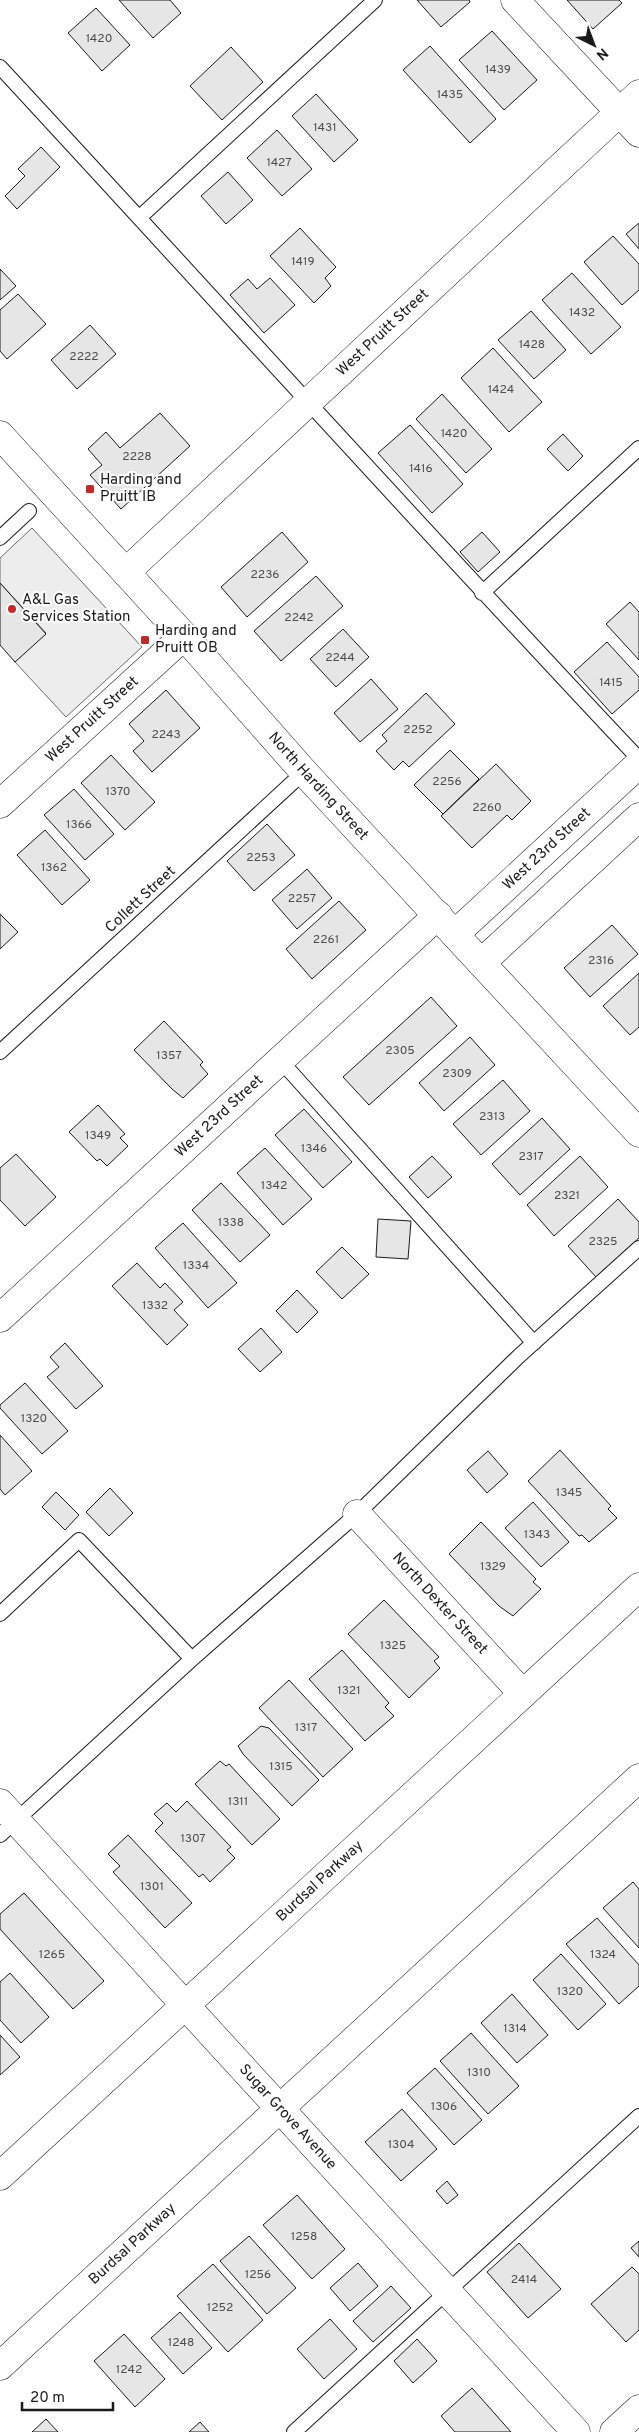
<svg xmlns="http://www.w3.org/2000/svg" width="639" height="2432" viewBox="0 0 639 2432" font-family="Overpass,sans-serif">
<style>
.pitch{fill:#ededed;stroke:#6a6a6a}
.building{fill:#e6e6e6;stroke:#1a1a1a}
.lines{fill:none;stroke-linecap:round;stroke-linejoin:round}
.lane-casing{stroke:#1a1a1a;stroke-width:16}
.street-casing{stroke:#1a1a1a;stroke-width:29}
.secondary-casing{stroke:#1a1a1a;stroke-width:29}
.lane{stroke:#fff;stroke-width:14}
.street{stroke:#fff;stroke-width:28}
.secondary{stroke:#fff;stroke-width:28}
.poi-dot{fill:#c62828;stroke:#fff;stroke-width:2}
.labels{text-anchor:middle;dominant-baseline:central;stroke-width:4;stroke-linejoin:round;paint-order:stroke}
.number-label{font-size:12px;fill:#4d4d4d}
.street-label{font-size:15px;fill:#1a1a1a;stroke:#fff}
.poi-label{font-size:15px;fill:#1a1a1a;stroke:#fff;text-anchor:start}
</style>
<rect width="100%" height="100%" fill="#fff"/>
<!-- pitch -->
<path class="pitch" d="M32,528L142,647L66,717L15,662L46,633L0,583V558Z"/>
<!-- building -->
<path class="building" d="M119,0H170L181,13L153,38Z
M417,0H469L470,2L441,27Z
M567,0H619L622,3L593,29Z
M96,8L130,45L102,71L68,33Z
M492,31L537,80L504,110L459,60Z
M430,46L496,119L470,143L403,70Z
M231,47L263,82L222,120L190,86Z
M316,94L358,140L334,162L292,116Z
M277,130L312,169L282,196L247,158Z
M41,147L60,167L17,209L5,196L25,176L18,169Z
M228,172L253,200L226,224L201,196Z
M639,223V249L626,234Z
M300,228L336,267L325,278L331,286L314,303L270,256Z
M613,236L639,264V290L622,305L584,262Z
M0,269L16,286L0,300Z
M572,273L621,327L591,354L542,300Z
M270,278L295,305L264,333L230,295L248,279L257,289Z
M18,294L46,324L7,359L0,351V310Z
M531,311L566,350L534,379L498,340Z
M90,325L116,354L77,389L51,360Z
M493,348L542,402L509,432L461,378Z
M442,394L492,449L466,473L416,419Z
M160,413L190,446L121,509L90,475L102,465L88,449L106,432L120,448Z
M410,425L463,484L432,513L378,453Z
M563,434L583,456L568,471L547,449Z
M282,532L308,562L247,617L221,587Z
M482,532L500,552L478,572L460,552Z
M316,576L343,606L281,661L254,631Z
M0,583L46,634L15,662L0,645Z
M630,602L639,612V660L606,624Z
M343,629L369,657L336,687L310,659Z
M607,642L639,677V690L612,714L574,672Z
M371,679L398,709L360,742L334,713Z
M166,690L200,728L152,772L133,751L144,741L129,724Z
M426,693L455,724L409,767L403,761L394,770L376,751L387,741L382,735Z
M450,750L479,779L443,814L414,785Z
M111,755L155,802L125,830L81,783Z
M496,764L531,801L512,820L507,815L472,848L441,816Z
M74,789L114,834L85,860L44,815Z
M267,824L295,855L254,891L227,861Z
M45,830L90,880L62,905L17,855Z
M307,869L332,898L297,929L272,900Z
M339,901L366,930L312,979L286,949Z
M0,914L18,932L0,949Z
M612,925L638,954L590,997L564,968Z
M639,973V1027L630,1035L603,1006Z
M431,997L457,1026L369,1105L343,1077Z
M164,1021L203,1062L200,1065L208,1074L183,1098L172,1089L134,1050Z
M470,1037L495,1065L444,1111L419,1083Z
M503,1080L530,1111L481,1155L453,1124Z
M98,1105L125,1134L120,1138L128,1146L107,1166L100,1159L97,1161L69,1132Z
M304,1109L352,1162L323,1188L275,1135Z
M542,1118L570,1149L520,1195L492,1164Z
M265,1148L312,1199L283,1225L237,1173Z
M16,1154L56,1197L25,1226L0,1200V1168Z
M432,1156L452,1177L428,1198L409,1177Z
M580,1156L608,1187L554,1236L527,1205Z
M221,1183L270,1235L240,1262L192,1210Z
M618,1199L639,1222V1238L596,1277L568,1246Z
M378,1219L411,1221L408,1259L376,1257Z
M183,1223L237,1283L208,1308L155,1248Z
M342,1247L369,1274L342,1299L316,1272Z
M137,1263L160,1288L165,1283L183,1302L174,1310L188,1325L167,1345L112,1286Z
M297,1290L318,1312L297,1333L276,1311Z
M261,1328L282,1352L260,1372L238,1349Z
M65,1343L103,1386L76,1409L47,1377L59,1367L50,1357Z
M25,1383L68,1431L42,1454L0,1408V1405Z
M0,1435L32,1471L5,1495L0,1489Z
M560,1450L611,1506L608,1509L617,1518L589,1542L582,1535L579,1536L528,1481Z
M488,1451L508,1474L487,1493L467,1470Z
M110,1488L133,1513L109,1536L86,1512Z
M56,1492L79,1515L65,1530L42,1507Z
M533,1502L569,1542L541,1567L505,1528Z
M481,1522L536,1579L533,1582L541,1589L513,1616L499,1606L449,1554Z
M384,1600L439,1657L434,1661L440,1668L409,1698L348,1634Z
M342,1650L389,1703L385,1707L394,1716L365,1741L309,1679Z
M289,1680L353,1749L323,1777L259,1708Z
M261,1726L269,1728L319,1780L292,1806L243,1754L238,1746Z
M220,1761L226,1766L229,1764L280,1819L252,1845L195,1784Z
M187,1801L231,1847L227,1850L235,1858L210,1882L203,1874L199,1877L155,1831L163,1823L154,1814L167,1803L176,1812Z
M128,1835L192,1903L165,1928L113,1872L120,1866L108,1854Z
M633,1882L639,1889V1948L603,1908Z
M24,1893L104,1981L73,2009L0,1929V1914Z
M597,1918L639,1965V1986L619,2004L566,1944Z
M561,1954L606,2004L578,2030L533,1980Z
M10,1973L49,2017L21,2043L0,2020V1982Z
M512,1994L548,2035L517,2063L481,2023Z
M471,2033L519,2086L488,2114L440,2061Z
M0,2035L20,2057L0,2075Z
M435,2068L482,2120L454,2145L407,2093Z
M402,2109L437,2149L401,2181L365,2142Z
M447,2181L458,2195L447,2204L436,2191Z
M297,2195L345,2249L312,2279L263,2225Z
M249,2236L296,2288L267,2314L220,2261Z
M639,2241V2257L631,2248Z
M519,2243L561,2289L528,2318L487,2272Z
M358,2263L378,2286L350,2311L330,2288Z
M213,2264L263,2320L228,2352L177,2296Z
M632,2267L639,2274V2330L626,2342L591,2304Z
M391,2286L411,2308L373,2342L353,2321Z
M180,2312L212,2348L183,2374L151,2338Z
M330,2319L357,2349L324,2379L297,2349Z
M124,2334L165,2379L135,2407L94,2361Z
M417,2339L437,2361L413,2383L394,2361Z
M472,2388L511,2432H455L441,2416Z
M46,2419L58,2432H32Z
M200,2422L209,2432H189Z"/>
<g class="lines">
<defs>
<path id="lane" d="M0,67C213,297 423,530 639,759
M140,217L375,0
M0,538L29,511
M482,593L639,448
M0,1052L304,772
M280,1060L534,1343
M0,1614L79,1540L192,1659
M0,1835L192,1659L357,1514L519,1356L639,1248
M294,2432L639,2116"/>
<g id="street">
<path d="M515,0L639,133"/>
<path id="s1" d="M126,572L639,94"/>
<path id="s2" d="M0,804L184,636"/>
<path id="s3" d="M455,934L639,764"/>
<path d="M481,963L639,817"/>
<path id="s4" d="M0,1318L438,915"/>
<path id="s5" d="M357,1514L523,1694"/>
<path id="s6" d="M0,1803L576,2432"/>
<path d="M614,2432L639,2409"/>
</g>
<g id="secondary">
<path id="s7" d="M0,435L184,636L304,772L639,1133"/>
<path id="s8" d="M0,2176L639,1587"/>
<path id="s9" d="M0,2366L639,1778"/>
</g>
</defs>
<!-- lane casing -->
<use href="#lane" class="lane-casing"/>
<!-- street casing -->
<use href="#street" class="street-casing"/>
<!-- secondary casing -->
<use href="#secondary" class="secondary-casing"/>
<!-- lane -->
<use href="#lane" class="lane"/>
<!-- street -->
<use href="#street" class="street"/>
<!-- secondary -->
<use href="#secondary" class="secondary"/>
</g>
<!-- markers -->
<g class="poi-dot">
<rect x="85" y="484" width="10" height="10" rx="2.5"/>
<circle cx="12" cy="609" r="5"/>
<rect x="140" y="635" width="10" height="10" rx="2.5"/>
</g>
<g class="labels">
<!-- number labels -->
<g class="number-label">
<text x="99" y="39">1420</text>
<text x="498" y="70">1439</text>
<text x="450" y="95">1435</text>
<text x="325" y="128">1431</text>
<text x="279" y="163">1427</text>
<text x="303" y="262">1419</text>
<text x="582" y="313">1432</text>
<text x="532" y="345">1428</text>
<text x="84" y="357">2222</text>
<text x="501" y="390">1424</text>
<text x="454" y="434">1420</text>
<text x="137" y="457">2228</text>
<text x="421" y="469">1416</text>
<text x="265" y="575">2236</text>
<text x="299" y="618">2242</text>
<text x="340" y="658">2244</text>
<text x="611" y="683">1415</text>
<text x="418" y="730">2252</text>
<text x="166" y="735">2243</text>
<text x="447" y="782">2256</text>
<text x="118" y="792">1370</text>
<text x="487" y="808">2260</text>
<text x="79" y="825">1366</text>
<text x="261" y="858">2253</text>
<text x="54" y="868">1362</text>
<text x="302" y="899">2257</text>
<text x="326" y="940">2261</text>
<text x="601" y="961">2316</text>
<text x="400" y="1051">2305</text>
<text x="169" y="1056">1357</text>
<text x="457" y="1074">2309</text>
<text x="492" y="1117">2313</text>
<text x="98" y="1136">1349</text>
<text x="314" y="1149">1346</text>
<text x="531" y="1157">2317</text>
<text x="274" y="1186">1342</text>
<text x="567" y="1196">2321</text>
<text x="231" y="1223">1338</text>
<text x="603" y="1242">2325</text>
<text x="196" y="1266">1334</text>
<text x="155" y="1306">1332</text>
<text x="34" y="1419">1320</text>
<text x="569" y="1493">1345</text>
<text x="537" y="1535">1343</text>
<text x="493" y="1567">1329</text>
<text x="393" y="1646">1325</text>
<text x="349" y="1691">1321</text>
<text x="306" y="1728">1317</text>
<text x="281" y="1767">1315</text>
<text x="238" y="1802">1311</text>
<text x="193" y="1839">1307</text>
<text x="152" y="1887">1301</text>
<text x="52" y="1955">1265</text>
<text x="603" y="1955">1324</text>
<text x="570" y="1992">1320</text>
<text x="515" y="2029">1314</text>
<text x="479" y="2073">1310</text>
<text x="444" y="2107">1306</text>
<text x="401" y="2145">1304</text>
<text x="304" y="2237">1258</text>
<text x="258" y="2275">1256</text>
<text x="524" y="2280">2414</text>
<text x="220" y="2308">1252</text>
<text x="181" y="2343">1248</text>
<text x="129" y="2370">1242</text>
</g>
<!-- street labels -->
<g class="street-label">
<text stroke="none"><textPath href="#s1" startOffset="351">West Pruitt Street</textPath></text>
<text stroke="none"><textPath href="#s2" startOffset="125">West Pruitt Street</textPath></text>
<text stroke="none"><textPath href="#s7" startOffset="474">North Harding Street</textPath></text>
<text stroke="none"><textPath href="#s3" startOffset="125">West 23rd Street</textPath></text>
<text transform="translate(141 900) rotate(-43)">Collett Street</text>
<text stroke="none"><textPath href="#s4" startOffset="298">West 23rd Street</textPath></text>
<text stroke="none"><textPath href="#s5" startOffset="122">North Dexter Street</textPath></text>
<text stroke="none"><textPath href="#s8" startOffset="435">Burdsal Parkway</textPath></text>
<text stroke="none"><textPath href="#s6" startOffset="426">Sugar Grove Avenue</textPath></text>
<text stroke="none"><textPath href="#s9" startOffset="180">Burdsal Parkway</textPath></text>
</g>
<!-- poi labels -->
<g class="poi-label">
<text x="100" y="480">Harding and<tspan x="100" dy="17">Pruitt IB</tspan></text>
<text x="22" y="600">A&amp;L Gas<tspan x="22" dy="17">Services Station</tspan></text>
<text x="155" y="631">Harding and<tspan x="155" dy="17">Pruitt OB</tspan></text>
</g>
</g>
<!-- north arrow -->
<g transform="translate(594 45) rotate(138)" stroke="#ffffff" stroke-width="4" paint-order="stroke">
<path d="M0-4L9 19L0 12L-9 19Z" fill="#1a1a1a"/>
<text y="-8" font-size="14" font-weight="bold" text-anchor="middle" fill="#1a1a1a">N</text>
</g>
<!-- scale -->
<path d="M22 2402v8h91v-8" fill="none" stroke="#1a1a1a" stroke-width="2.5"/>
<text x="30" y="2402" font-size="15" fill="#1a1a1a" stroke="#ffffff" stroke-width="4" paint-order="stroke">20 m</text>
</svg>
